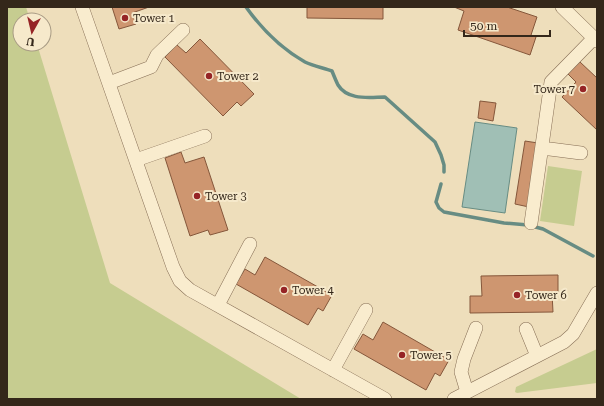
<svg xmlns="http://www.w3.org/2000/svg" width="604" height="406" viewBox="0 0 604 406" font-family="'Roboto Serif',serif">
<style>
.green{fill:#c6cc90}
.water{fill:#a0bfb5;stroke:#678c83}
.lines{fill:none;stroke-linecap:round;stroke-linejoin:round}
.stream{stroke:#678c83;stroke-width:3.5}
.building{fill:#ce9670;stroke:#85573b}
.minor-casing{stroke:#866e55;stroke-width:14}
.minor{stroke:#f9ecce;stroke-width:13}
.poi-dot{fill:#962426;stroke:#f6e9cb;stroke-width:1.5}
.labels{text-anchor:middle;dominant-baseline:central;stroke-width:4;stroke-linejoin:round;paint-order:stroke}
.poi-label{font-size:11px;fill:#34271a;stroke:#f6e9cb;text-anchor:start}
</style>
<rect width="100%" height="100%" fill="#eedebb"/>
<!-- green -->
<path class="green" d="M7,7H26L30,20H20V44H37L110,283L301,399H7Z
M548,166L582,171L574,226L540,221Z
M597,349V383L517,393L515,392L516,387Z"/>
<!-- water -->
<path class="water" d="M475,122L517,128L505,213L462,207Z"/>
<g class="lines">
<!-- stream -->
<path class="stream" d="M246,7C261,28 282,49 305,62C313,66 324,68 332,71C334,76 336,81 338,85C348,101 370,97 385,97L435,142L441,155L444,165V172
M441,184L436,202L439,208L444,212L504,223L528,225L543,229L593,256"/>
</g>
<!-- building -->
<path class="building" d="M112,7H149L132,13L136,24L119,29Z
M307,7H383V19L307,18Z
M454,7H507L537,17L531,35L536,37L530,55L458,30L464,11Z
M200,39L254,94L241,106L237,102L223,116L165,57L177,45L186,53Z
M580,62L597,78V130L562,97L576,82L568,74Z
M480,101L496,103L493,121L478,118Z
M525,141L538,143L529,207L515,204Z
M181,152L185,163L204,157L228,230L210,235L208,230L190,236L165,158Z
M265,257L332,295L323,311L318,308L308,325L236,284L245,269L255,275Z
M558,275V293H552L553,312L470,313V296H482L481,276Z
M383,322L449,360L440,376L435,373L426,390L354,349L363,334L373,340Z"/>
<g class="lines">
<defs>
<path id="minor" d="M82,7L173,267L180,281L190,290L385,399
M562,7L597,41
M109,83L151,67L157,55L183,30
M542,148L581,153
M136,160L205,136
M531,223L551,82L594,38
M218,305L250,244
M526,329L537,356
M333,370L366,310
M467,392L461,372L464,359L476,328
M454,399L564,342L573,334L597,293"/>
</defs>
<!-- minor casing -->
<use href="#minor" class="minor-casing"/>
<!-- minor -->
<use href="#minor" class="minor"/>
</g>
<!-- markers -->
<g class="poi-dot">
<circle cx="125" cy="18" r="4"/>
<circle cx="209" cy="76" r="4"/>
<circle cx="583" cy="89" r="4"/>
<circle cx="197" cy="196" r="4"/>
<circle cx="284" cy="290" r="4"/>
<circle cx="517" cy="295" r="4"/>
<circle cx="402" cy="355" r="4"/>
</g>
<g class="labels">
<!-- poi labels -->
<g class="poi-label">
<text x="133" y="18">Tower 1</text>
<text x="217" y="76">Tower 2</text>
<text x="575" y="89" text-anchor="end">Tower 7</text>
<text x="205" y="196">Tower 3</text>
<text x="292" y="290">Tower 4</text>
<text x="525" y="295">Tower 6</text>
<text x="410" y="355">Tower 5</text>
</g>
</g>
<!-- border -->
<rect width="604" height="406" fill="none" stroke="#34271a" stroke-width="16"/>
<!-- north arrow -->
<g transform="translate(32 32) rotate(188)"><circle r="19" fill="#f6e9cb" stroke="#a89b84"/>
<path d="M0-3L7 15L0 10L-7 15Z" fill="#962426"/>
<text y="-6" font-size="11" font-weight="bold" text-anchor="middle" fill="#34271a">U</text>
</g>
<!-- scale -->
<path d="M464 30v6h86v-6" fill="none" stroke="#34271a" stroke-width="2"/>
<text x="470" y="30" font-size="12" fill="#34271a" stroke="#f6e9cb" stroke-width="3" paint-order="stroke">50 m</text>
</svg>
